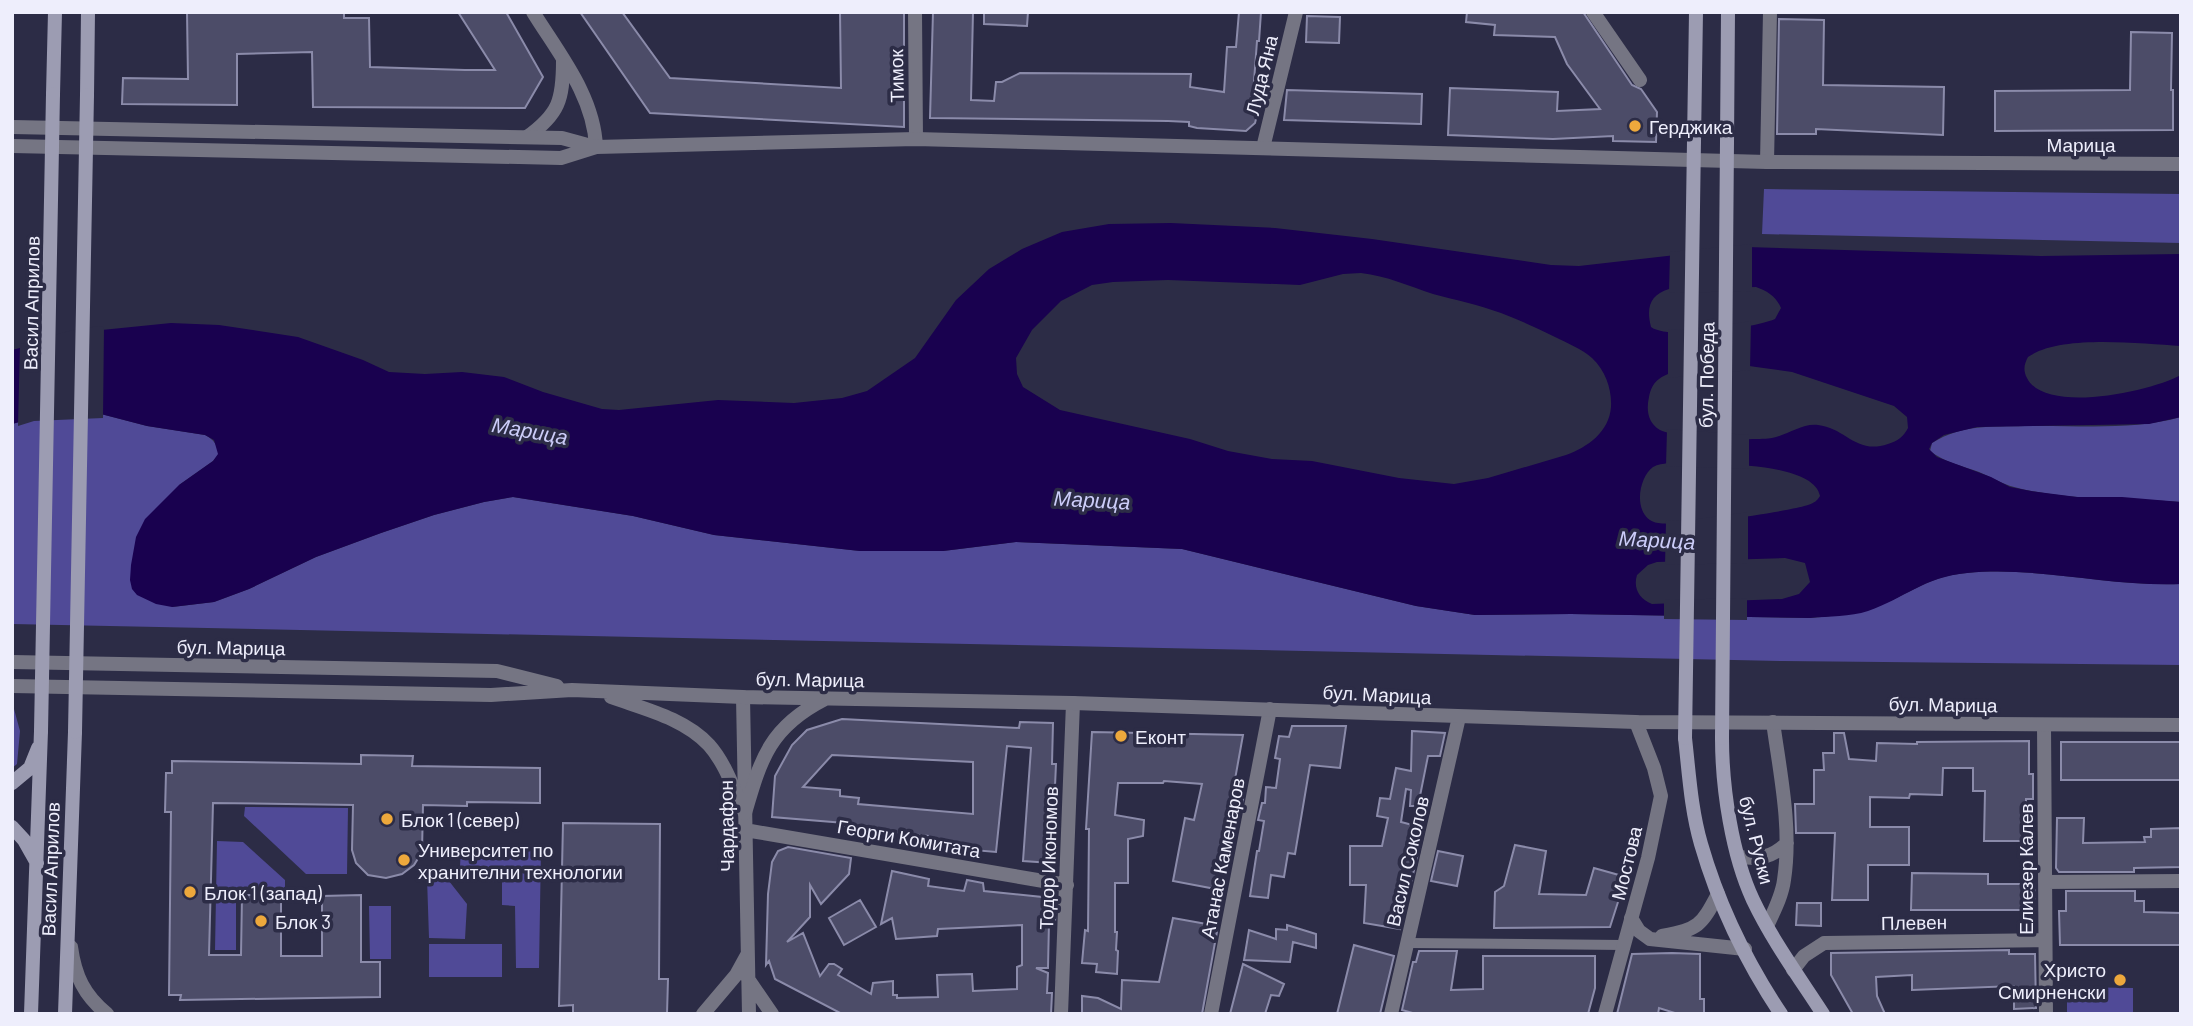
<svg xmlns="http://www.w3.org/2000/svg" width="2193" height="1026" viewBox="0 0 2193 1026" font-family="Barlow,sans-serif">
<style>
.green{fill:#504a97}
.water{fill:#19014f;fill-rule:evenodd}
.pier{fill:#2c2c46}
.building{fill:#4c4c68;stroke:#8b8baa;stroke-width:2;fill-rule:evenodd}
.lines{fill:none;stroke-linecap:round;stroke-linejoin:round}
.service{stroke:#757583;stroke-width:10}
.minor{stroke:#757583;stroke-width:14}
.tertiary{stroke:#757583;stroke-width:14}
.secondary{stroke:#9c9cb2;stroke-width:14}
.secondary-bridge{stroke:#9c9cb2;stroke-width:14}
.poi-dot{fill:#eda83c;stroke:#2c2c46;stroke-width:2.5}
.labels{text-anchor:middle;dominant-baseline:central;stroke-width:7;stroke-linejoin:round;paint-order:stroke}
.street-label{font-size:19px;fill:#eeeefc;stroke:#2c2c46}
.poi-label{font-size:19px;fill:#eeeefc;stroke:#2c2c46;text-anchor:start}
.water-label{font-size:21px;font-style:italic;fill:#cccdf9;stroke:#2c2c46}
</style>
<rect width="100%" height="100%" fill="#2c2c46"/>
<!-- green -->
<path class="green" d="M1764,189L2181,194V243L1762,234Z
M101,414L147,426L205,435C214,440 217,444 219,454L213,461L179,485L172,607L214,602L249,589L316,557L381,533L434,515L484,502L513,497L633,516L714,535L860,551H943L1016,542L1182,549L1416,606L1475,615L1571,614L1810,618C1835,616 1859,613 1883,604C1915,591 1930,576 1967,573C2039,566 2110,587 2181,584V665L1782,661L12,624V424L34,418Z
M2181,417V502C2125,498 2068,501 2014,487C2002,484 1991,477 1979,472C1962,466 1944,462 1930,451L1932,443C1963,424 1990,427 2025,426C2076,425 2132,431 2181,417Z
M12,709H14L20,731L17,764L12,768Z
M245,807L348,808L347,874H306L244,816Z
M217,841L243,842L285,880V890L236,891V950H215Z
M461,846L541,848L539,968H516L515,906L502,905V882L483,880L482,868L460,867Z
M438,867L467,904L465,939L429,938L427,878Z
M369,906H391V959H370Z
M429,944H502V977H429Z
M2067,987L2133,988V1014H2067Z"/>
<!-- water -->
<path class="water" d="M1171,223L1275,228L1372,239L1551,265L1579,266L1746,247L2041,256L2181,254V346C2140,344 2061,334 2028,357C2024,364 2023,371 2027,378C2045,415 2152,391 2181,375V417L2149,424L1977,427L1944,435L1932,443L1929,449L1937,457L1991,477L2010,487L2031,491L2077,497H2122L2181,502V584C2110,587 2038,566 1967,573C1924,577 1905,598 1868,611C1850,617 1829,616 1810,618L1571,614L1475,615L1416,606L1182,549L1016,542L943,551H860L714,535L633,516L513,497L484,502L434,515L381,533L316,557L249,589L214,602L172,607L156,604L137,595L132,589L130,580L131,565L136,537L145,519L179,485L213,461L218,454L214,440L205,435L147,426L101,414L34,418L12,424V350L82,332L171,323L219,325L298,337L363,360L389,372L425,374L462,372L504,377L543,392L602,409L619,410L718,400L794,403L842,398L867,391L915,358L956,300L989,269L1022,249L1062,232L1109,224ZM1361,273C1387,276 1409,286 1433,294C1456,300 1479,305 1501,313C1519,320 1537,328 1555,337C1567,343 1582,349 1592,358C1606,371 1612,390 1611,407C1609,432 1588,447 1566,455L1488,478L1454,484L1399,478L1312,461L1272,459L1228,451L1190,439L1060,410L1023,387L1017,374L1016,358L1032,330L1061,301L1092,285L1113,282L1168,280L1300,285L1343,274ZM1756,287C1767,291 1776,296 1781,308L1775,319C1755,328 1667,340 1651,327C1646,307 1650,295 1669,289ZM1749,366L1792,372L1894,406L1907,417L1908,428C1903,437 1898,441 1888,444C1856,455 1846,428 1818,425C1802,423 1788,435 1772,438C1756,441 1673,438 1660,430C1648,423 1646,410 1649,397C1652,382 1659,377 1673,372ZM1668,463C1698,464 1813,459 1820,496C1817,501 1814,503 1808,505C1787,512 1671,529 1654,522C1633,514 1638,478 1653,467C1658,464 1663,464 1668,463ZM1785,558L1805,563L1810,582L1799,594L1782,599L1652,604C1639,599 1633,588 1637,575L1648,565L1657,562Z"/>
<!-- pier -->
<path class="pier" d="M1752,244V291L1669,293L1670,252Z
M1751,321L1750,370L1668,378V330L1705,328Z
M104,326L103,418L34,421L18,426L20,344L81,328Z
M1667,429L1749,435V469L1666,466Z
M1748,512V563L1665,565L1666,521L1698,519Z
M1747,598V620L1664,619V600Z"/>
<!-- building -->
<path class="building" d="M187,12H344V18H369L370,67L465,70H495L458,12H506L543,77L525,108L313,107L312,52L237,54V105L122,104L123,78L188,79Z
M580,12H622L670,78L841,88L840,12H904V127L650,113Z
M933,12H973L971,100L994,101L996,82H1002L1020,73L1191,74L1190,87L1224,92L1227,47H1236L1239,12H1261L1259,41H1257L1253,95L1262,96L1255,123L1246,131L1197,128L1189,126V122L1168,121L930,118Z
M984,12H1028L1027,26L984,24Z
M1467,12H1583L1632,85L1641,89L1657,112L1656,142L1613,141V136L1553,139L1448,135L1450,88L1558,92L1557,111L1600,109L1567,64L1555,37L1494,35L1495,25L1466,22Z
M1307,16L1340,17L1339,43L1306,42Z
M1779,19L1824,20L1823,85L1944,87L1943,135L1816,129V134H1777Z
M2131,32L2172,33L2171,90H2173V130L1995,131V91L2130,90Z
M1287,90L1422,94L1421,124L1284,120Z
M842,719L1019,728L1020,722L1053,723L1052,764H1056L1055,786H1052L1051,863L1023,861L1031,748L1007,746L996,852L927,846L928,836L837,826L845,823L772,817L775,776L792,745L807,730ZM832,755L973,762V814L858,804L859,798L840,796V790L803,787Z
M1292,726H1346L1340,768L1310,765L1295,854L1288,853L1284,877L1271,875L1268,898L1250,896L1257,851H1259L1264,821L1258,820L1262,803H1265L1266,787L1276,788L1280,759L1275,758L1279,736L1289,737Z
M1412,731L1445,733L1440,756H1428L1418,806H1410L1411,790L1406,789L1401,822L1424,828L1400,929L1364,923L1366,885H1350V846H1382L1388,818L1377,816L1380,798L1390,799L1396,768L1411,771Z
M1092,732L1243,735L1232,796L1243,799L1239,817L1235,819L1221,890L1173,881L1185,818L1194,820L1202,784L1164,781L1163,783H1118L1115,815L1144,820L1143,836L1128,839V883H1115V932H1117L1116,950L1118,951L1117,974L1096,972L1097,964L1082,963L1085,930L1088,931L1089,829H1086Z
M1834,733H1844L1849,759L1876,761L1877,743L1917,744V742L2029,741V774H2033V799H2026V841H1984L1985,791H1973V768H1943L1942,795L1910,794L1909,798L1870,797V827H1909V865H1868V900H1832L1835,833H1796L1795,804H1814V770H1824L1823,753H1834Z
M2061,742H2181V780H2061Z
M361,755L413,756L412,766L540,768V803L467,802V806L423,805L422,852L414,865L402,874L386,878L368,875L356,863L352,850L353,805L213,803L209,955H241L242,895H281V956H322V896L361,895V962H380V997L180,1000L181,995H169L171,812H165L166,773H172V761L361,764Z
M2057,818H2084L2083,843L2145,842L2144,837H2151V829L2181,828V867L2134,868V872H2059L2056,868Z
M563,823L660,824L659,979H668L667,1014H573V1005L559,1006Z
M1515,845L1546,851L1539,894L1586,895L1594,868L1626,877L1610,927L1494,928L1495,892L1504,886Z
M788,847L851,858L849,874L821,904L810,885V917L787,942L803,933L820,976L829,964H834L842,969L838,975L871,994L873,983L893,981V995H897V998L938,997L937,975L972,974L973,991L1017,989V967L1022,965V925L938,929L937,936L896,939L892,918L881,924L892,871L929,879L928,886L964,891L967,880L983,883L984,891L1052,898L1056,904L1055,922H1049L1048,968H1036L1048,973L1047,993H1052L1051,1014H842L775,979L769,961L766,965L768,894L772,862L778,851Z
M1438,851L1463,856L1457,886L1431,881Z
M1912,873L1988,874V884H2035L2034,910H1911Z
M2066,891H2135V901H2144V912L2181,913V945H2060L2059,911H2066Z
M860,900L876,927L844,945L829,918Z
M1797,903H1821V926L1796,925Z
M1173,918L1218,926L1202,1014H1082V996L1098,998L1121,1009L1122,980L1159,982Z
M1287,925L1316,934V948L1293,942L1290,962L1244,960L1249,930L1276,939V929L1287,930Z
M1354,945L1394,956L1380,1014H1337Z
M2009,950V954H2035L2036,1008L2014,1009V986L1912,990V975L1876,977L1877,996L1885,1014H1853L1831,975V953Z
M1419,951H1457L1451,990L1483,989V956H1595V988L1588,1014H1416L1402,1010L1413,962H1416Z
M1672,953L1700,954V999H1704V1014H1678L1659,1008L1658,1014H1617L1632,954Z
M1243,964L1284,984L1279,996L1271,995L1265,1014H1230Z"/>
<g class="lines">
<!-- service -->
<path class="service" d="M1408,943L1623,945"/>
<!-- minor -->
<path class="minor" d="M533,12C559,54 594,96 596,147
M915,12L916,139
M1593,12L1640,80
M527,137C559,114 563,100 563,61
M1263,148L1296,12
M1767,162L1770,12
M743,697L749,1014
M2044,725L2046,1014
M745,830L1067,885
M1739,857C1759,859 1772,858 1787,843
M2045,882L2181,881
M1631,918L1639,931L1650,939L1745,949
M1767,926C1774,911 1782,896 1784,880C1792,828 1780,773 1773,722
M1662,936C1699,929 1701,926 1718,894
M71,947C75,976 84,995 107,1014
M1793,970L1804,956L1824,943L2045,940
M748,979L772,1014
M703,1014L736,975L747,955
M1061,1014L1073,703
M1211,1014L1270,709
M1391,1014L1459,717
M1605,1014L1648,858L1661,796L1654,768L1636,722"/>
<!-- tertiary -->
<path class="tertiary" d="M12,127L562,138L595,147
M12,146L561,158L596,147L916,139L1767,162L2181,164
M12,662L497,671L557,686
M12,686L491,695L572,690L743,697L1073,703L1636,722L2181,725
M611,697C644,709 684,718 709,745C726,764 734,791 745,813
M745,813C761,758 770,727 825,699"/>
<!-- secondary -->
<path class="secondary" d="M53,94L55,12
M87,95L88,12
M1694,141L1696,12
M1727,142L1728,12
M1685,738C1689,773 1691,810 1701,844C1718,903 1747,963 1781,1014
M1722,738C1722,788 1732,855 1753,900C1772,940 1799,977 1823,1014
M12,783L30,768L38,748
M12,827L24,840L37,863
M31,1014L41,731
M65,1014L75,732"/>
<!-- secondary-bridge -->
<path class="secondary-bridge" d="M41,731L53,94
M75,732L87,95
M1685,738L1694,141
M1722,738L1727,142"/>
</g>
<!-- markers -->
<g class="poi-dot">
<circle cx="1635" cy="126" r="7"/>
<circle cx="1121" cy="736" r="7"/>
<circle cx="387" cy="819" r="7"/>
<circle cx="404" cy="860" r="7"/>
<circle cx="190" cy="892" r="7"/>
<circle cx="261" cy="921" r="7"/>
<circle cx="2120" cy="980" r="7"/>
</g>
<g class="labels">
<!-- street labels -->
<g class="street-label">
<text transform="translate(1261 75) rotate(-76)">Луда Яна</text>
<text transform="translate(896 76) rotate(-91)">Тимок</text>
<text x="2081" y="144">Марица</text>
<text transform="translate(31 303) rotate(-89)">Васил Априлов</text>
<text transform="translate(1706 375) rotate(-89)">бул. Победа</text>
<text transform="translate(231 647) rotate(1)">бул. Марица</text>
<text transform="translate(810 679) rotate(1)">бул. Марица</text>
<text transform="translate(1377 694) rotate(3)">бул. Марица</text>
<text transform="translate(1943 704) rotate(1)">бул. Марица</text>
<text transform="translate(726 826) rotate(-91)">Чардафон</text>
<text transform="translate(909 838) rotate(10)">Георги Комитата</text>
<text transform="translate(1757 840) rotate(76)">бул. Руски</text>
<text transform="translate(1048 858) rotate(-88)">Тодор Икономов</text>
<text transform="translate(1222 858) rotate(-79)">Атанас Каменаров</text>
<text transform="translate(1407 861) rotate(-77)">Васил Соколов</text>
<text transform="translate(1626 863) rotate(-76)">Мостова</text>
<text transform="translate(50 869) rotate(-88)">Васил Априлов</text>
<text transform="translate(2025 869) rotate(-90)">Елиезер Калев</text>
<text transform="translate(1914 922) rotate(-1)">Плевен</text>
</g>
<!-- poi labels -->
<g class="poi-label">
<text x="1649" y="126">Герджика</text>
<text x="1135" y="736">Еконт</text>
<text x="401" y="819">Блок 1 (север)</text>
<text x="418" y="849">Университет по<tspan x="418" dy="22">хранителни технологии</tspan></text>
<text x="204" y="892">Блок 1 (запад)</text>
<text x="275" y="921">Блок 3</text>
<text x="2106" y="969" text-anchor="end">Христо<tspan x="2106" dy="22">Смирненски</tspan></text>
</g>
<!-- water labels -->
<g class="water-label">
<text transform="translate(530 430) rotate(10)">Марица</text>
<text transform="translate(1092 499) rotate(3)">Марица</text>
<text transform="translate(1657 539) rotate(3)">Марица</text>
</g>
</g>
<!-- border -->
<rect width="2193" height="1026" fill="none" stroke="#eeeefc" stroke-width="28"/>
</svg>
